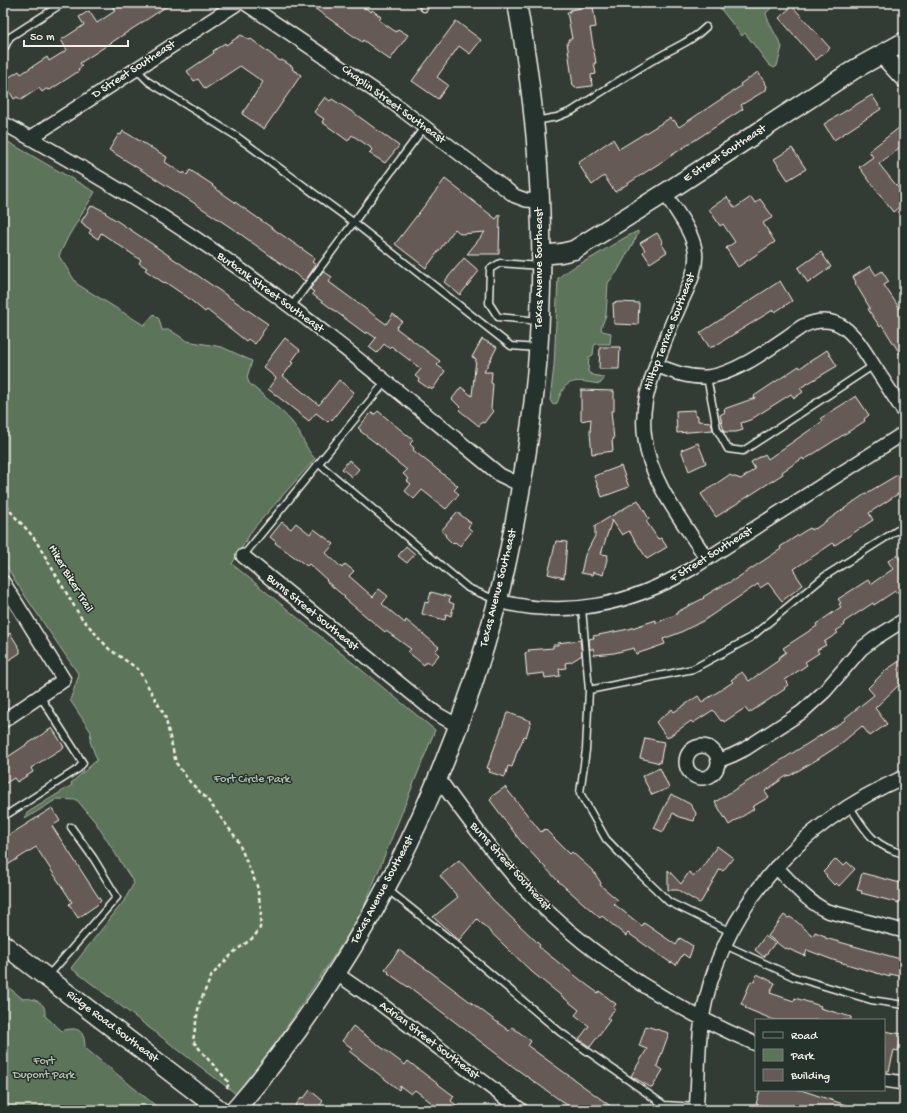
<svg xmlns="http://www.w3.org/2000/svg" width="907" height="1113" viewBox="0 0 907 1113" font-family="'Gochi Hand',sans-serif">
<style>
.green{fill:#5b745a;stroke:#a8b2a1}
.building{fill:#655a55;stroke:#f4f1e8}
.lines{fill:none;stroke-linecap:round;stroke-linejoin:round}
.lane-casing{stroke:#f4f1e8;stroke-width:9}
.street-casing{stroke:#f4f1e8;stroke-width:16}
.secondary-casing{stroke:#f4f1e8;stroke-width:21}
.path{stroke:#f4f1e8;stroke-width:2.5;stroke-dasharray:4 3;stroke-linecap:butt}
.lane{stroke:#26332d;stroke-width:6}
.street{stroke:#26332d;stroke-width:13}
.secondary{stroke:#26332d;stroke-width:18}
.labels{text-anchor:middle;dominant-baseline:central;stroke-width:3;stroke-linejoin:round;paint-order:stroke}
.street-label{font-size:12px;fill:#f4f1e8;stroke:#26332d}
.park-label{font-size:12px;fill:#b7bfaf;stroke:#26332d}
</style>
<rect width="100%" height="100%" fill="#333b35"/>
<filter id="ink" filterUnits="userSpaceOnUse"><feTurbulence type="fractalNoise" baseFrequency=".025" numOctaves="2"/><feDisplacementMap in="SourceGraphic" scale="8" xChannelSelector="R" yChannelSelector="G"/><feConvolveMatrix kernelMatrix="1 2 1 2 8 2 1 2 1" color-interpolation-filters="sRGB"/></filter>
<g filter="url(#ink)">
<!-- green -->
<path class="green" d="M716,3H777L766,13C767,21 778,38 782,47L777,66L774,68L769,65L745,33L742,36Z
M3,139L95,192L68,237L59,256L77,284L142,324L144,325L154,314L159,319L162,330H170L187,341L222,347L252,361L247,377L249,383C263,396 280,408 292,422C302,434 305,448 315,459L253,529L232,564L435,730L360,917L240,1097L71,968L124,901L134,883L96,823L77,800L57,799L25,819L26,814L30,811L72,785L71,783L97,760L90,741L91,732L70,700L79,675L23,593L3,561Z
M638,231V234L617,272L608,283L606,315L601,328L602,331L611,333L610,344H596L594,346L593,355L589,357L588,372L593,375L603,377L604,379L600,384C589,383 572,377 564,388C561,392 559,398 557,403L553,405L550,400L554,366L558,278C569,269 581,263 593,257C608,248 622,238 638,231Z
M3,983L23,999C29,997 41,1001 44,1007C45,1009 45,1013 45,1016L62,1031C79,1025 85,1032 85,1048L161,1110H3Z"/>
<!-- building -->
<path class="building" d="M110,3H172L80,63L82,66L78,69L79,71L50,90L46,89L42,92L39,88L21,100L17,97L14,99L3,81L19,71L21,74L47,57L49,61L67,50L61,40L84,25L79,17L89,11L97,23L115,11Z
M307,3H358L371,12L372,10L381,17L379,20L396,32L398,29L408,35L390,60L363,40L362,42Z
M792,6L830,48L816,60L779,18Z
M586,7H593L596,27L590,28L596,63H594L596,74L591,75L592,86L575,88V86H573L567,42L569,41L568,39H572L567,12H570V10Z
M456,21L481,40L470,54L459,46L437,77L448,85L438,99L412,81Z
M241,35L250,40L251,39L280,61L282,60L293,67L292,69L301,75L264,129L242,114L263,82L240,66L205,89L198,79L194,81L187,71L214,53L213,51L225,43L226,45Z
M758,72L767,86L766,90L741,105L743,109L615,192L604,176L592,185L578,163L613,139L619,149L670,118L672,121L674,120L679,127L741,86L740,84Z
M872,95L881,109L834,140L824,124Z
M325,97L330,101L332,99L354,113L399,146L385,163L369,153L372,150L370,147L352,135L348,141L322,122L324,119L314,112Z
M904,124V144L879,164L904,195V203L893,212L859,167L873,157L869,151Z
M123,131L167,157L165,162L183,174L184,172L187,175L190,170L213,185L212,186L315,258L312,262L316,265L305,281L239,233L188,199L109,150L119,134L121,135Z
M792,148L806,169L788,180L774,159Z
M445,179L496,219L500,214L499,254H467L485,232L461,234L455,229L426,268L395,244Z
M727,197L735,208L751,197L755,203L760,199L773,217L763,223L775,242L738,267L726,248L735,242L723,224L720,226L709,209Z
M91,206L93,207L94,206L106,212L105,213L152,244L268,324L255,344L248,339L246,341L207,310L205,312L187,297L165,282L164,283L145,270L147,268L139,263L141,260L101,233L98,239L89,233L91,230L84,225V224L81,222Z
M657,233L663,242L661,243L667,252L650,263L643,252L645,250L640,243Z
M821,252L831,267L808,283L798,268Z
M464,258L479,271L460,295L444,282Z
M870,266L876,275L882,271L889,282L884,285L904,315V360L882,325L880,327L868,309L870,308L855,283L856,282L853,277Z
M323,271L332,277L329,282L386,324L393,314L402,321L396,328L440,361L437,365L445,371L433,389L429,387L428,388L418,381L419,379L415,376L421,369L391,346L389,348L384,344L377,353L369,347L376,338L367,332L366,334L312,294L314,292L310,289Z
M780,281L792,301L775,312L773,310L713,347V346L710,348L700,333Z
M619,302L639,303L638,325L614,324L613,303Z
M285,338L300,350L291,362L293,363L283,376L319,405L339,380L354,392L331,421L330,420L328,422L316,413L309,421L268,389L276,378L263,367Z
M482,339L497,347L484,372H492L491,383L493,384L491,409L493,411L484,423L482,422L479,426L459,410L461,408L452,399L461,387L472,396L476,359L472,357Z
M600,347H620L619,369H599Z
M827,350L837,366L800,388L803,392L794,398L791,394L750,420L741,423L743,430L736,432H724L720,415L725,412L724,409L755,398L754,396L799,366L800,368Z
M581,390L614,391V411H611L614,439L612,440L613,451L592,454L590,433L591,419L581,421Z
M856,396L869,415L864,419L865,421L804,460L803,458L782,472L783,474L716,517L701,494L729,475L741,479L755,469L751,462L765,454L768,459L778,452L823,421L821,418Z
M695,410V415L698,416V421L711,422L713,430L677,433L676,411Z
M378,411L413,440L410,444L414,448L413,450L458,486L454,490L459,494L446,509L422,490L414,499L405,491L411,484L407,481L409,479L403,474L407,470L387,454L385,451V450L360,431L361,430L358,428L371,413L375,414Z
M698,443L706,463L689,471L681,450Z
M349,460L359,469L352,477L342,469Z
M621,466L629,487L602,497L594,476Z
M904,471V490L869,513L873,520L835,545L833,543L794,569L796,572L795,573L803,585L782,601L768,583L760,588L758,584L703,621L679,633L663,639L665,644L648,650L636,654L634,648L614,653L594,655L593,648L590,650L589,639L594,638L593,636L629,629L656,620V623L677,614V612L704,598L703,597L718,588L734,580L781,549L780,547L803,532L810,528L811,530L814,528L815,529L865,494Z
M638,500L649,519L646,521L658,539L661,538L667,547L647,559L629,531L622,535L612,520L601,554L608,555L603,575L593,572L592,575L581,573L585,555L595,536V526Z
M457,512L471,523L468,527L472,531L460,546L455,542L453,544L445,536L446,535L441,531Z
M282,522L291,529L296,523L310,534L314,529L334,544L326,553L342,568L345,564L354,571L349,576L373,597L379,589L388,596L382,604L405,623L406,620L439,647L435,651L439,655L431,664L427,661L424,665L408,652L411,649L386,631L385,632L344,598L345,597L326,581L327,580L309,564L307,566L275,543L276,542L270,537Z
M556,541L567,542L564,578L548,574Z
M406,546L415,554L407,563L398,556Z
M897,555L902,563L904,562V588L896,593L895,591L874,605L873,603L844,622L845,625L836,631L838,633L824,642L826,645L817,650L819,653L805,662L807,665L785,680L788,685L784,688L785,689L749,713L745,708L724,722L723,720L721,721L713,710L693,723L691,721L667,738L656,722L672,709L674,712L698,696L702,702L733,682L731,680L742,672L749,681L779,660L778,658L786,652L783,648L817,626L816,624L841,607L839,604L841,603L838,599L868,580L871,584L893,569L888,561Z
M431,592L450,597L449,602L454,604L451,616L446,614L445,620L422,614L425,602L428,603Z
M10,633L20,649V653L3,664V638Z
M580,640L582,655L571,662L565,663L566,668L559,669L560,676L545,678L544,673L527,675L525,653L529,652L528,650L553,648V645H558V643Z
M904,658V680L875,708L887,724L870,736L862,726L838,746L818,759L789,776L788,775L765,791L769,797L752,807L754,809L729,825L715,802L845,720V718L874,695L868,688L886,670Z
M507,713H509L531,721L526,737L524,736L519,749H518L512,767L508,766L505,777L489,772L490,769L487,768Z
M52,728L64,747L31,768L33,772L17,782L14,778L3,785V760Z
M645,738L664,742L660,763L640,758Z
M660,768L669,788L652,795L642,776Z
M505,787L541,832L545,829L570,854L572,852L593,871L601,883L600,885L618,900L614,904L642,926L644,923L676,945L680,938L693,946L689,958L683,954L676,965L672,962L671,963L628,933L626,936L602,916L600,918L558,881L522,843L490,800L492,798L491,797Z
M671,794L690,804L696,813L694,821L679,817L673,813L663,832L654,828Z
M52,808L60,821L52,826L101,901L97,905L78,918L69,904L72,902L36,847L3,868V839Z
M717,846L733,858L723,871L720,869L701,902L699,903L678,890H668V870L681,884L689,872L694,876L701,869Z
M836,859L843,866L847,862L855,869L839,886L836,883L834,885L826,876L827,875L823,872Z
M459,860L493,900L540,945L539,947L587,985L598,993L599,991L616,1004L613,1008L615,1009L607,1018L610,1020L590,1047L579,1039L589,1026L575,1015L579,1010L532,972L477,919L459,940L433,917L458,897L440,876Z
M862,873L904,884V902L899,901V903L861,893L862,891L857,890Z
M784,915L788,918L790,917L796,921L813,936L815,932L825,936V938L904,960V977L890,974V977L833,960L807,950L805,956L786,948L785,949L768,936Z
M765,936L775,943L764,957L755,950Z
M399,950L428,970L509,1031L512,1027L531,1041L528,1046L616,1110H574L515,1068L408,986V987L388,973L389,972L385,969Z
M757,974L775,983L770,993L794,1001L795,998L821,1006L820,1008L851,1017V1020H774L745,1008L746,1006L741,1004L751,981L754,982Z
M353,1026L405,1065L408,1061L426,1075L454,1096L451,1101L463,1110H441L415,1090L411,1094L400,1086L399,1090L349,1051L352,1048L342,1041Z
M646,1026L669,1033L657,1066L663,1070L652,1088L631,1076L647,1049L639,1046Z
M884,1031L902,1034L898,1051L894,1050L889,1071H884Z
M310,1090L323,1101L318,1108L321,1110H292L302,1097L304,1098Z
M760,1090H801L852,1107L851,1110H765L766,1106L756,1104Z"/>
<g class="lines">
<defs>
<path id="lane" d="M421,3L424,8
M3,51L10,37L63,3
M136,69L149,82L236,136L353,222L511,346L537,348
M535,121L557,117L572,111C602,92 631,72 662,55C678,46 693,40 706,27
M291,307L425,126
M539,321L498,317L489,303L490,269L500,263L540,266
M707,377L717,429L728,449L743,451L874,365
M319,464L468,588L496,600
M243,556L386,381
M582,608L589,690L586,750L580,793L606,839L639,873L669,902L731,932
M589,690L693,669L750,638L825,576L904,526
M850,807C866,832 873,846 904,854
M3,817L78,769L83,763L40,696
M387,889L452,941L560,1032L664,1105L696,1107
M725,945L794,977L871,1000L904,1005
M48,976L117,897L94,859L71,827"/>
<path id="street" d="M245,3L393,103L515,196L526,200L540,201
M3,123C74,162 143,202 210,248C311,318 405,397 500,475L521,485
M30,138L238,3
M665,193C675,210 691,229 695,249C699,271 685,292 677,312C670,326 665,342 659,357C649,386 640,408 645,439C650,482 684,523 707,559
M656,365C673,372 689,378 707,377C738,374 777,343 803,326C841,309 856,338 874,366C884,381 894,397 904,412
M243,556L437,714L458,726
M3,582L64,680L3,721
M498,601C567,619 630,605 691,569L904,433
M686 762a16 16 0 1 1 32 0a16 16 0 1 1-32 0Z
M718,761L733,755L745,749L802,712L825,691L861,649L874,639L904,620
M438,778C466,817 494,855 526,890C591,958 670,1007 756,1044
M776,867C792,883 806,901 827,911L904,931
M337,974L382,1005L521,1110
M884,1080L904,1083
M696,1110C699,1080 697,1049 702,1019C721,906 801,822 904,777"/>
<path id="secondary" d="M882,54L904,78
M541,255L561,253L574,250L665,193L855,69L904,42
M3,944L220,1110
M235,1110C360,965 448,788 497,603C506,569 513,533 519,498C530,438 538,377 540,316C545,211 536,106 517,3"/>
</defs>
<!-- lane casing -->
<use href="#lane" class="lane-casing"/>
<!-- street casing -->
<use href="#street" class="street-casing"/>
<!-- secondary casing -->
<use href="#secondary" class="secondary-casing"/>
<!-- path -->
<path class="path" d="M3,499C10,515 26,526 36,541L80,616L109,649L138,669L165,716L176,763L190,782L207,799L237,839L257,886L261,910L260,928L254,937L234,952L212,975L199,1004L193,1041L207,1058L227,1080L229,1084L226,1089
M119,1110L126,1109L130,1110"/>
<!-- lane -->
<use href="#lane" class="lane"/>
<!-- street -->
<use href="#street" class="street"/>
<!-- secondary -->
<use href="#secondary" class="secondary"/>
</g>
</g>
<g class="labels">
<!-- street labels -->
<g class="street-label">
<text transform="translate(134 70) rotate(-33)">D Street Southeast</text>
<text transform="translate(393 105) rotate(36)">Chaplin Street Southeast</text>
<text transform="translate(725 154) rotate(-33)">E Street Southeast</text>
<text transform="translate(540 268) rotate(-90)">Texas Avenue Southeast</text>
<text transform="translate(270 293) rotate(36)">Burbank Street Southeast</text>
<text transform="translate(670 332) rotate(-69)">Hilltop Terrace Southeast</text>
<text transform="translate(712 555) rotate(-32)">F Street Southeast</text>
<text transform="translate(70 579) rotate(59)">Hiker Biker Trail</text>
<text transform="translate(499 588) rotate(-76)">Texas Avenue Southeast</text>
<text transform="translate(312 613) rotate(39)">Burns Street Southeast</text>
<text transform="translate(510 867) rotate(48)">Burns Street Southeast</text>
<text transform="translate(383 890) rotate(-62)">Texas Avenue Southeast</text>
<text transform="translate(112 1027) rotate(37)">Ridge Road Southeast</text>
<text transform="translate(429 1041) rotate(37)">Adrian Street Southeast</text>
</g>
<!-- park labels -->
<g class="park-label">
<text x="252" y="780">Fort Circle Park</text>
<text x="44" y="1062">Fort<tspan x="44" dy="14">Dupont Park</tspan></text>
</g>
</g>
<!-- margin -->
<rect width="907" height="1113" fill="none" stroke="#26332d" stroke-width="16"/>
<rect x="8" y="8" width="891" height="1097" fill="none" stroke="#f4f1e8" stroke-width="1.5" filter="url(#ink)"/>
<!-- legend -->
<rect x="755" y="1019" width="130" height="72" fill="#26332d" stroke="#787f78"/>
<rect x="763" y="1032" width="20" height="6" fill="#26332d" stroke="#787f78"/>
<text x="791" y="1039" font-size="12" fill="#f4f1e8">Road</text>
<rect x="763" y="1049" width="20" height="12" fill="#5b745a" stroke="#787f78"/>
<text x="791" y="1059" font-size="12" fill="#f4f1e8">Park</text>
<rect x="763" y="1069" width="20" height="12" fill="#655a55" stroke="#787f78"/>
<text x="791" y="1079" font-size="12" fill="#f4f1e8">Building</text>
<!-- scale -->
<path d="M24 40v6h104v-6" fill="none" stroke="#f4f1e8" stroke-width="2"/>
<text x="30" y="40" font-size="12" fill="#f4f1e8" stroke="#26332d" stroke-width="3" paint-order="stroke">50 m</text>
</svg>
